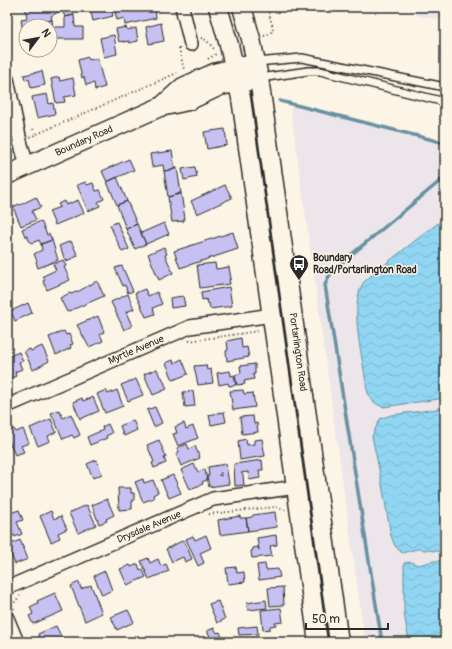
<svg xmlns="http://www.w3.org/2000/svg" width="452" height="649" viewBox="0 0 452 649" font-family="Pangolin,sans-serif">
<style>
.built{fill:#ece5e9}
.water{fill:url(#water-waves);stroke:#6891a2}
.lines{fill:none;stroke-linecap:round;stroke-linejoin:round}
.stream{stroke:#6891a2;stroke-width:3.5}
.building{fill:#c7c1f3;stroke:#2b2b2b}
.service-casing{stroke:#2b2b2b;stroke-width:10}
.minor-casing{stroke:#2b2b2b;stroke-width:16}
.secondary-casing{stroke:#2b2b2b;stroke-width:21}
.path{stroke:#2b2b2b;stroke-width:2;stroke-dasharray:1 3;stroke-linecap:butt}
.service{stroke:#fcf5e5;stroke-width:7}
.minor{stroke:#fcf5e5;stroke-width:13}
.secondary{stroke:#fcf5e5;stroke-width:18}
.labels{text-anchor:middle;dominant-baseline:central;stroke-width:3;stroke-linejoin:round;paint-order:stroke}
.number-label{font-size:8px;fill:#52505d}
.street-label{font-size:10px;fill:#2b2b2b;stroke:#fcf5e5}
.poi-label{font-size:10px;font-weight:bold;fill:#2b2b2b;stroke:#fcf5e5;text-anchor:start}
</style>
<defs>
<pattern id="water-waves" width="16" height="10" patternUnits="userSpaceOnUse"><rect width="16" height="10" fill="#90d5f2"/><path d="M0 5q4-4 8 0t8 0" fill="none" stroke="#7cb7d0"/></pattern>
</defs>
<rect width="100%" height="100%" fill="#fcf5e5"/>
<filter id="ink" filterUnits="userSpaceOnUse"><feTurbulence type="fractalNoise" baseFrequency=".025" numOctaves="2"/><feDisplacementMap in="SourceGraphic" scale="8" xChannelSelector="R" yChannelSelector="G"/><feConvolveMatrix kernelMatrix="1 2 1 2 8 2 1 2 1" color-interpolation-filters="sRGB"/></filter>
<g filter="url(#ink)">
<!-- built -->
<path class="built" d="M414,7H445V21L416,15Z
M290,104L445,142V642H365Z"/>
<!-- water -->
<path class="water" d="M445,218V398L384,407C365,402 367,387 364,370C360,348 351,306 362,285C364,280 373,275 377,271C399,253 422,235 445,218Z
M445,408V552L417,549L402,553L395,546L391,536L381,479L372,436L380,419L391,415Z
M434,561H445V642H409L404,613V563L411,562L418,565Z"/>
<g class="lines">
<!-- stream -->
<path class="stream" d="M280,101L445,143
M382,642L325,285L328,278L334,269L445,177"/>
</g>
<!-- building -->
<path class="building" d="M25,7H71L74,15L65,17L62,10L51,16L52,20L22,26L21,19L27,18Z
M94,7H111L113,16L93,21L90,8Z
M114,7H155L156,18L125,25L124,18L117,20Z
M74,15L75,27H83V39H55L56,43L50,44V26H26L25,40L22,26L52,20L53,27H65V17Z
M161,23L164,41L149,44L146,27Z
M126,27L127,30L136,28L138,41L129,43V41L124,42V41L119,42L116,29Z
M114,35L117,54L104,57L100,38Z
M88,57L89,60L97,58L105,87L95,90L94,83L86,85L84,77L82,78L78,60Z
M42,71L45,85L31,88L29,79L25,80L24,75Z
M59,77L60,81L73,78L76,95L64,97L65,102L56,103L51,79Z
M47,94L49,104L53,103L55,114L37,118L32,97Z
M225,129L227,145L207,149L204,132Z
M172,151L175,169L164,171L163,165L152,167L150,154Z
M129,159L134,170L107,182L102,171Z
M175,167L177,168L181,193L168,197L164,171L175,169Z
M195,167L197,177L184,180L182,169Z
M117,177L127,201L117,205L107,182Z
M86,182L87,185L93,183L96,191L100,190L104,199L98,202L100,206L88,211L77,185Z
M225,185L232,198L197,214L191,201Z
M179,193H181L185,219H184V221L172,222L168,197L180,194Z
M36,197L41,207L32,211L36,220L21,226L13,207L19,204L20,205Z
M78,200L84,213L55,225L49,211L60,207L58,204L64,201L66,205Z
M127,201L137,224L126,229L117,205Z
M41,221L47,235L49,234L52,240L41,244L39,240L32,243L30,242L27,236H25L22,229Z
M117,222L129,249L122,252L110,225Z
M164,223L169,234L146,244L141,233Z
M137,224L146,244L135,249L126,229Z
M233,232L238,249L180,268L174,251Z
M52,240L58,260L38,268L36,262L37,261L34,254L42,250L41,244Z
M71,241L78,256L66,261L59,246Z
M164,247L167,254L165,255L173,273L159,280L148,254Z
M63,260L66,266L64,267L70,280L47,290L43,281L45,280L43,276L56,270L53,264Z
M215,263L216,269L229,267L231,279H229L230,284L200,288L197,265Z
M122,266L133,291L128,293L125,285L123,286L115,268Z
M97,281L104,296L67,312L60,298L70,293L71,294L79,291Z
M229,287L232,306L210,309L209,303H207L206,299L202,300L201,292Z
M145,289L148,296L157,292L162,304L153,308L155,314L146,317L135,293Z
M128,294L134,309L126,312L132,326L124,330L111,302Z
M183,296L185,306L171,308L170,298Z
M28,303L32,313L15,321L11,311Z
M98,316L104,332L100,334L103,341L89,347L77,325Z
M64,331L66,335L69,334L73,344L70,345L71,348L56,355L49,337Z
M241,338L242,348L247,347L249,357L227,361L226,351L228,350L227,341Z
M42,346L49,361L33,370L24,351L30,349L31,351Z
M19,352L23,361L19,362L22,369L15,372L16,376L9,379L7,374V357Z
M182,359L188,374L173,380L166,363L173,360L174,363Z
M255,364V374H253L254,379L244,381L245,384L237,385L235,375L241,373L240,366Z
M206,365L207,370L211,369L213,383L198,385L194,366Z
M157,369L160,377H162L167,389L153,395L144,374Z
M230,371L231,376L234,375L236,385L229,386L228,383L219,385L217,373Z
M136,379L143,395L128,401L121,385Z
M106,390L108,394L117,390L123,406L105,413L97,394Z
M243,390L244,394L253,393L255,407L233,410L230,391Z
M193,391L195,406L185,407L183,392Z
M93,397L99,411L80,419L73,402L82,398L83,401Z
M155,407L162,423L154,427L147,410Z
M59,410L63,418L71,414L80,435L74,438L72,435L63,439L51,413Z
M224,412L226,422L211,425L209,415Z
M253,416L254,424L257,423L258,432L242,434L240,417Z
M51,419L56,432L48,436L50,441L38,446L30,428Z
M133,420L137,430L124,436L120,426Z
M184,423L186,429L193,426L198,438L178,446L173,434L177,433L175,427Z
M108,424L112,433L106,436L107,438L90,445L87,437L103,430L102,427Z
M14,429L16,432L23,429L29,443L21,446L24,452L15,455L7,437V432Z
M246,439L247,445L254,444V440L262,439L265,456L240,460L238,441Z
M159,440L166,457L164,458L166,463L154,468L152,463L154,462L147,445Z
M187,444L189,449L195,446L200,458L181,466L176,454L179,452L177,448Z
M96,460L102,474L93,478L87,464Z
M262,460L263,470H259L260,478L249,480L248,472L241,473L243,475L244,485L235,486L234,464Z
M194,464L198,472L205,469L207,480L202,482L203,484L190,489L181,470Z
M226,464L229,484L209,487L207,476H209L208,467Z
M173,475L181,493L169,498L161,480Z
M143,479L144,483L153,480L158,492L153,495L154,498L143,502L135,482Z
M118,488H131V493H134V501H132V509L119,510Z
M107,499L114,515L106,519L107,521L99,524L92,505Z
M87,505L96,525L78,533L69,513Z
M19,510L23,520L17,522L22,534L15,537L14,535L7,537V514Z
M51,511L54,519L61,516L67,529L58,533L60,538L51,542L40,516Z
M275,512L277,527L248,531L246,518L252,517L253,515Z
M240,516V518H246L248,531L220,535L218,520Z
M206,535L211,548L200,553L204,563L198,566L186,539L193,536L195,540Z
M276,535L277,545L270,546L272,556L252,558L251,551L253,550V548L258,547L259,550L257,538Z
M20,540L28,559L15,564L11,555L7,556V546Z
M184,540L192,559L185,562L183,557L172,562L166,549Z
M148,558L150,563L158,559L161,566L166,564L169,571L149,579L141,561Z
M138,564L140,570L142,569L146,577L127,585L120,569L130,565L131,567Z
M265,564L266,570L278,569L280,577L259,580L257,565Z
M236,567L237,573L244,572L245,582L228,584L226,568Z
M105,571L112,590L102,595L94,576Z
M79,582L81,589L91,585L102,613L85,621L71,586Z
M283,587L284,605L270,606L268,588Z
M55,593L63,611L33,624L29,616L33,614L30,607L38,603L37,601Z
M266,600L267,608L248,610L247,603Z
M218,601L225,619L217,623L209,604Z
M281,608L283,622L275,623L276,625L270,626V629L263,630L261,610Z
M128,610L134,622L117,630L111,617Z
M56,626L64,642H46L45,641L41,642L38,634Z
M257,626L258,634L239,635L238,628Z
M214,628L217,633L220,632L224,642H204L203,639L210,636L207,631Z
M282,639L283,642H264Z"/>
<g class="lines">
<defs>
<path id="service" d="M256,62L302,58L445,87
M260,78L308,71H320L445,102"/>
<path id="minor" d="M182,7L191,44
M7,79L20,141L27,166
M7,406L190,327L272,315
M7,588L213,499L296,487
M7,618L17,642"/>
<path id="secondary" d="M218,7L229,45L241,98L318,642
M242,7L251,39L259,78L339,642
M161,107L183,87L214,73L246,65
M7,175L160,107L188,101L220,86L249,81"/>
</defs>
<!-- service casing -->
<use href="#service" class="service-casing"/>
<!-- minor casing -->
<use href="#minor" class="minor-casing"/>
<!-- secondary casing -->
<use href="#secondary" class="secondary-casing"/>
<!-- path -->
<path class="path" d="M264,36L271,33L273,28L267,7
M201,38L206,40L215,50
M179,48L184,70
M208,59L216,54
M33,129L36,134
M30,137L177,73
M189,341L259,331
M209,514L276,507L285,510
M14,609L12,605L20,596"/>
<!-- service -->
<use href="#service" class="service"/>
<!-- minor -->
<use href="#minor" class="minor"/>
<!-- secondary -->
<use href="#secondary" class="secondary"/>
</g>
</g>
<!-- icons -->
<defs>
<symbol id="bus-pin" viewBox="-11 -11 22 30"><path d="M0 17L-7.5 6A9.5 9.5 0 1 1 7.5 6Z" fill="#2b2b2b" stroke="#fcf5e5"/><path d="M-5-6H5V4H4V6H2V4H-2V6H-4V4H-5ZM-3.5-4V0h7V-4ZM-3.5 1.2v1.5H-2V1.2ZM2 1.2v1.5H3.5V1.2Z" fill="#fff"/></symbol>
</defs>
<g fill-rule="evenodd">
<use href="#bus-pin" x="288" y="253" width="22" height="30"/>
</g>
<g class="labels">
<!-- number labels -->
<g class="number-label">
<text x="222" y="474">4</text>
</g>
<!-- street labels -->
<g class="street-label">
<text transform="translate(84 141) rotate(-24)">Boundary Road</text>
<text transform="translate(136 350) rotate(-23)">Myrtle Avenue</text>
<text transform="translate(298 352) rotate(82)">Portarlington Road</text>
<text transform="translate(149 527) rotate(-23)">Drysdale Avenue</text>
</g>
<!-- poi labels -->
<g class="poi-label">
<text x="313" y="258">Boundary<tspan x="313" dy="12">Road/Portarlington Road</tspan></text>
</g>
</g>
<!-- margin -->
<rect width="452" height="649" fill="none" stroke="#fcf5e5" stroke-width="24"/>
<rect x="12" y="12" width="428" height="625" fill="none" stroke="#2b2b2b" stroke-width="1.5" filter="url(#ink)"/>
<!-- north arrow -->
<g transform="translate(38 38) rotate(58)"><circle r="19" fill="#fcf5e5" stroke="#a8a49b"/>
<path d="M0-3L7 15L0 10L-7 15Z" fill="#2b2b2b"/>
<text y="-6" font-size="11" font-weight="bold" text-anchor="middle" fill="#2b2b2b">N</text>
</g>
<!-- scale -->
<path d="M306 623v6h82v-6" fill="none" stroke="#2b2b2b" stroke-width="2"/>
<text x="312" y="623" font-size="12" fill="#2b2b2b" stroke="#fcf5e5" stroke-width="3" paint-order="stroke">50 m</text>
</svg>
